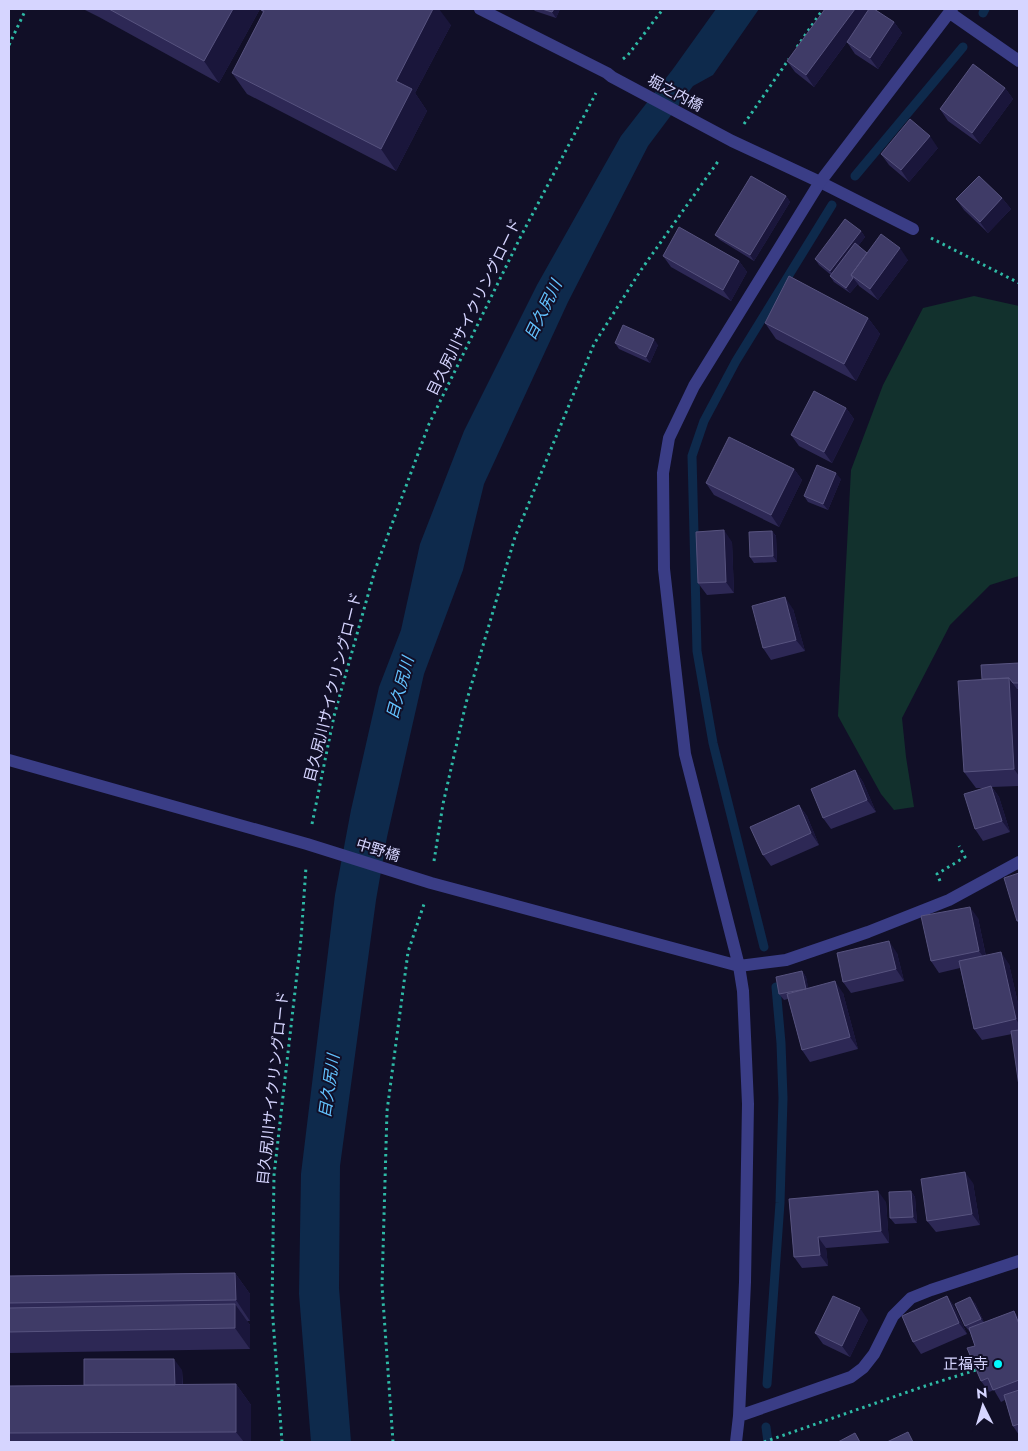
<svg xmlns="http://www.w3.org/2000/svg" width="1028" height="1451" viewBox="0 0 1028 1451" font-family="Jost,'Noto Sans JP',sans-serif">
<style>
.green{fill:#12312d}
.water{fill:#0e2a4c}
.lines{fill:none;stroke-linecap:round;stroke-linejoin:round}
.stream{stroke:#0e2a4c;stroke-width:9}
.path{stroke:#2ebaa6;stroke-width:3;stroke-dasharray:2.5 4;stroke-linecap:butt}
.lane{stroke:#3a3d86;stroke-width:12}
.street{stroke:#3a3d86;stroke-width:12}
.wall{fill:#2d2855}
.shaded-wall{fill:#1a163b}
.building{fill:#3f3b67;stroke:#57537f}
.poi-dot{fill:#01faff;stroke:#110f27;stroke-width:2}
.labels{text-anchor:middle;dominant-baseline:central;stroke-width:4;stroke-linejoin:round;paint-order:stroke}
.street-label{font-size:15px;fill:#d6d5ff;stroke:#110f27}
.poi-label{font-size:15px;fill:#d6d5ff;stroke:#110f27;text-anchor:end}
.water-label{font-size:16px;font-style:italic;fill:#63c3ff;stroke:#110f27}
</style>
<rect width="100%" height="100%" fill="#110f27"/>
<!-- green -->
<path class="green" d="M974,296L1019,306V576L990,585L950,625L902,718L906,757L914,807L894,810L881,794L838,716L851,470L883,385L923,308Z"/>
<!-- water -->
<path class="water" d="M716,9H759L713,75L693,86L648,146L568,302L484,484L463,570L424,674L387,837L376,900L340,1166L339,1288L351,1442H311L299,1294L301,1174L335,895L351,810L379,687L401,630L420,544L464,431L537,285L621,136L673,69Z"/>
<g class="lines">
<!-- stream -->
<path class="stream" d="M983,13L985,9
M855,176L963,47
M764,947L713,743L697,651L692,456L704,421L736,361L832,205
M767,1384L780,1203L783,1098L781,1043L776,987
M766,1427L768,1442"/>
<!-- path -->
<path class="path" d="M9,45L26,9
M797,47L823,9
M623,59L628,55L663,9
M744,124L789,59
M931,238L1019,283
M312,824L334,716L375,570L429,424L520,238L596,93
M434,861L443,804L466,703L515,537L594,344L641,270L719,160
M940,881L937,874L965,857L959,846
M282,1442L272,1306L274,1175L301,939L306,867
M393,1442L382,1286L387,1111L408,952L424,904
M764,1442L922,1387L979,1369"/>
<!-- lane -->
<path class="lane" d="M820,182L913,229"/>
<!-- street -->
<path class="street" d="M480,9L607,73L612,77L732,141L820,182
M950,13L1019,61
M9,760L307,844L431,883L739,966L786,960L868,932L949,900L1019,862
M739,1416L851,1377L863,1368L874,1354L893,1316L911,1298L931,1290L1019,1261
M736,1442L739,1416L745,1282L748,1104L743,991L739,966L685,754L664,569L663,473L669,438L694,386L820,182L952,9"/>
</g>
<!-- wall -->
<path class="wall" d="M83,9H260L219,83L99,17Z
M533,9H560L556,18L535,11Z
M261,10L451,25L415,93L427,111L396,171L247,94L232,73L263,13Z
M894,22L902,33L878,69L855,54L847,42L850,38L814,87L795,72L787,61Z
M1005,88L1013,99L980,144L948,121L940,109Z
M938,148L909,182L889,165L881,154Z
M786,196L790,202L754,261L720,240L715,235Z
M1002,198L1011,209L988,233L964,210L956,199Z
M861,231L865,237L858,246L867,253L908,260L878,300L859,286L858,284L850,293L834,282L830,276L831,275L819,265L815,259Z
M663,256L739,261L747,272L731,301L671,267Z
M868,318L880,334L856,381L776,339L765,323Z
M615,343L658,345L650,363L619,349Z
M846,408L854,419L832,463L799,446L791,435Z
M794,469L802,480L779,527L714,495L706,483Z
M841,479L828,510L808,502L804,496Z
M772,531L776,536L777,562L754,563L750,557Z
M732,542L734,593L707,595L698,583Z
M793,609L805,651L771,660L763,648Z
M1019,663V689H1017L1019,692V786L992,787L999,797L1010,832L983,841L975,829L983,788H976L964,772L982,680Z
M855,770L863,782L876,812L831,829L823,818Z
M799,805L807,816L819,845L771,866L763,855Z
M978,918L986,956L1009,964L1019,1008V1086L1012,1034L982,1040L974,1029L960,968L939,973L931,961Z
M897,953L904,981L851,993L843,982Z
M802,971L806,977L808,988L843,993L858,1049L810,1062L802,1050L788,999L784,1000L779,994Z
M973,1183L980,1225L936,1232L927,1221Z
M911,1191L915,1197L917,1223L895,1224L890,1218Z
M789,1199L886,1202L889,1243L826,1248L828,1266L802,1268L794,1257Z
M235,1273L250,1294V1321H247L250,1325V1349L9,1353V1276Z
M947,1296L955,1308L967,1334L921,1354L913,1342Z
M975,1303L984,1322L1019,1318V1435L1013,1426L1005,1400L1001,1402L994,1390L989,1392L981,1381L975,1346L970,1332L965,1326Z
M868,1320L850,1357L823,1344L815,1333Z
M182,1370L183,1384H236L251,1405V1442H9V1386L84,1385Z"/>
<!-- shaded-wall -->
<path class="shaded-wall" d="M233,9H260L219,83L204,61Z
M433,9H439L451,25L415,93L427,111L396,171L381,149L396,81Z
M554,9H560L556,18L552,12Z
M855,9H871L814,87L806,75Z
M894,22L902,33L878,69L870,58Z
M1005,88L1013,99L980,144L972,133Z
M930,136L938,148L909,182L901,170Z
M786,196L790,202L754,261L750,255Z
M1002,198L1011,209L988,233L980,222Z
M861,231L865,237L835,277L830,271Z
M900,248L908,260L878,300L870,289Z
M739,261L747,272L731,301L723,290Z
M853,278L858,284L850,293L846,288Z
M868,318L880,334L856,381L844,364Z
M654,339L658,345L650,363L646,357Z
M846,408L854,419L832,463L824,452Z
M794,469L802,480L779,527L771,515Z
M836,473L841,479L828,510L823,504Z
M724,530L732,542L734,593L726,582Z
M772,531L776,536L777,562L773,556Z
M785,597L793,609L805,651L796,640Z
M1009,678L1019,692V776L1014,769Z
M855,770L863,782L876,812L867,800Z
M991,786L999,797L1010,832L1002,821Z
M799,805L807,816L819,845L811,833Z
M970,907L978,918L987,962L979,951Z
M889,941L897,953L904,981L896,969Z
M1001,952L1009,964L1019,1008V1024L1016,1019Z
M802,971L806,977L810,995L806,989Z
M835,981L843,993L858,1049L850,1037Z
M965,1172L973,1183L980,1225L972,1214Z
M878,1191L886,1202L889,1243L881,1231Z
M911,1191L915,1197L917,1223L913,1217Z
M818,1237L826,1248L828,1266L820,1255Z
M235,1273L250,1294V1321L236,1300Z
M947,1296L955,1308L967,1334L959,1323Z
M970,1297L975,1303L985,1324L981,1319Z
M235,1304L250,1325V1349L235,1328Z
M860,1308L868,1320L850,1357L842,1346Z
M1014,1311L1019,1318V1324Z
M174,1359L182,1370L183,1401L175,1390Z
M236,1384L251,1405V1442H244L236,1432Z"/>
<!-- building -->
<path class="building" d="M109,9H233L204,61Z
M261,9H433L396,81L412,89L381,149L232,73L264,11L261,10Z
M542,9H554L552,12Z
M825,9H855L806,75L787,61Z
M869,9H874L894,22L870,58L847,42Z
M973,64L1005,88L972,133L940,109Z
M910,119L930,136L901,170L881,154Z
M751,176L786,196L750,255L715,235Z
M979,176L1002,198L980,222L956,199Z
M845,219L861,231L830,271L815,259Z
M679,227L739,261L723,290L663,256Z
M881,234L900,248L870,289L851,275Z
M855,243L867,253L851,275L853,278L846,288L830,276Z
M789,276L868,318L844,364L765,323Z
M623,325L654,339L646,357L615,343Z
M814,391L846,408L824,452L791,435Z
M729,437L794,469L771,515L706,483Z
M817,465L836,473L823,504L804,496Z
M724,530L726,582L698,583L696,532Z
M772,531L773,556L750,557L749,532Z
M785,597L796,640L763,648L752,606Z
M1019,663V683H1013L1009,678L982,679L981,665Z
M1009,678L1014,769L964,772L958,681Z
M855,770L867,800L823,818L811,789Z
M991,786L1002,821L975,829L964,794Z
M799,805L811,833L763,855L750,827Z
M1019,873V921H1017L1004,878Z
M970,907L979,951L931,961L921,916Z
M889,941L896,969L843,982L837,953Z
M1001,952L1016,1019L974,1029L959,961Z
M802,971L806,989L779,994L776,977Z
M835,981L850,1037L802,1050L787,994Z
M1019,1030V1086L1011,1031Z
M965,1172L972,1214L927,1221L921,1179Z
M878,1191L881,1231L818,1237L820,1255L794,1257L789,1199Z
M911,1191L913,1217L890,1218L889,1192Z
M235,1273L236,1300L9,1303V1276Z
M833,1296L860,1308L842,1346L815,1333Z
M947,1296L959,1323L913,1342L902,1316Z
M970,1297L981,1319L965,1326L955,1304Z
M235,1304V1328L9,1332V1308Z
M1014,1311L1019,1324V1380L993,1390L988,1378L981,1381L967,1348L975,1346L969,1328Z
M84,1359H174L175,1385H84Z
M236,1384V1432L9,1433V1386Z
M1019,1390V1424L1013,1426L1004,1395Z
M908,1432L913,1442H887Z
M855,1433L860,1442H838Z"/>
<!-- markers -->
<circle class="poi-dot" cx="998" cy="1364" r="5"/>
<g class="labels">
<!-- street labels -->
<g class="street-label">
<text transform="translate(675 93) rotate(28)">堀之内橋</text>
<text transform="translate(474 307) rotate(-64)">目久尻川サイクリングロード</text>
<text transform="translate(333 687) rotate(-76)">目久尻川サイクリングロード</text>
<text transform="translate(378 850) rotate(17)">中野橋</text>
<text transform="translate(273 1088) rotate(-84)">目久尻川サイクリングロード</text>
</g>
<!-- poi labels -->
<g class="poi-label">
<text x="988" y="1364">正福寺</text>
</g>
<!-- water labels -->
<g class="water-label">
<text transform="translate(543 310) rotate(-64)">目久尻川</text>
<text transform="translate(400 688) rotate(-75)">目久尻川</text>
<text transform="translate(329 1086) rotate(-82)">目久尻川</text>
</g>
</g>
<!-- border -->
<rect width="1028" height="1451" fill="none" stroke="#d6d5ff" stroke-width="20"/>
<!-- north arrow -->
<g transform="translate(983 1406) rotate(355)" stroke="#110f27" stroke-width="4" paint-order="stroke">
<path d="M0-4L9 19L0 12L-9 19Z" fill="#d6d5ff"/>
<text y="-8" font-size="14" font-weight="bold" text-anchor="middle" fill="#d6d5ff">N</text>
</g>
</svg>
